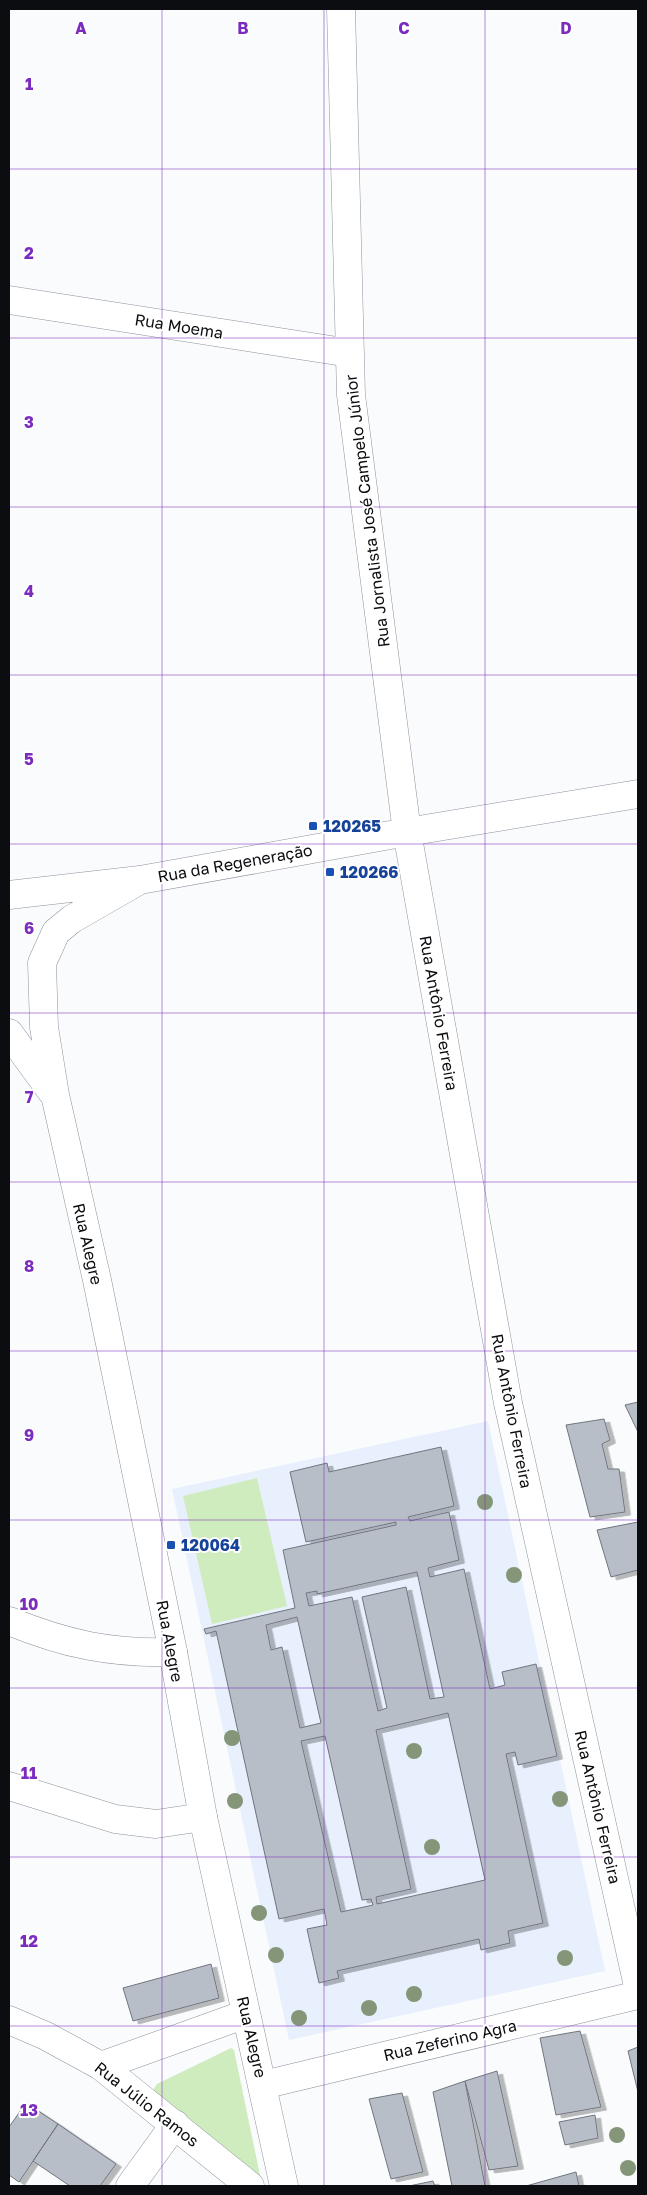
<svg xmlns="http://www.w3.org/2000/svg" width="647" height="2195" viewBox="0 0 647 2195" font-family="'Golos Text',sans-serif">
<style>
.built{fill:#e8f0fd}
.green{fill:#ceecbd}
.building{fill:#b8bec7;stroke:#70757e;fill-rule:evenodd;filter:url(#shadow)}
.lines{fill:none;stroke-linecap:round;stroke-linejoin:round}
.minor-casing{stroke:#8d939c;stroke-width:29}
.major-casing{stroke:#8d939c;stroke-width:29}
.minor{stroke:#fff;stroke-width:28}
.major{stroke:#fff;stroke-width:28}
.tree{fill:#849578}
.grid{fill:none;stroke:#7b2cbf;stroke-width:1;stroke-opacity:0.55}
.transit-dot{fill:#1a4fb4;stroke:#fff;stroke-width:2}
.labels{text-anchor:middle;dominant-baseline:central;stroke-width:4;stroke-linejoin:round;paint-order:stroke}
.street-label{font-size:16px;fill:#0b0d10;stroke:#fff}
.transit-label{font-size:16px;font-weight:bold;fill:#164399;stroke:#fff;text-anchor:start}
.grid-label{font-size:16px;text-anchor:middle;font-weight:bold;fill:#7b2cbf;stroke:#fff;stroke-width:4;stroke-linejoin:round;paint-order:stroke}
</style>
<defs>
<filter id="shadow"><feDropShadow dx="5.5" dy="3" stdDeviation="0" flood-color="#0004"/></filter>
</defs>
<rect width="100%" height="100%" fill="#fafbfd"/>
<!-- built -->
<path class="built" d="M488,1421L605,1971L289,2040L172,1489Z"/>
<!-- green -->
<path class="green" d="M257,1478L287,1606L212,1624L183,1496Z
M231,2048L234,2050L261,2180L154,2096L153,2090L157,2084Z"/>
<!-- building -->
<path class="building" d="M638,1402V1432L625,1405Z
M604,1419L610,1440L602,1444L608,1469H619L625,1512L590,1517L566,1425Z
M441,1447L454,1506L408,1517L410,1521L449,1512L459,1560L428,1568L430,1577L464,1569L490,1689L505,1685L502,1672L536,1664L557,1756L518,1765L515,1752L506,1754L543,1923L508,1931L510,1943L481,1950L479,1939L337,1971L339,1978L319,1983L307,1929L327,1925L324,1909L279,1919L216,1631L206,1634L204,1629L295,1608L283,1550L396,1525V1522L306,1542L290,1472L327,1463L329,1472ZM417,1572L444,1697L430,1699L406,1587L362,1597L387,1708L378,1711L352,1597L309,1606L306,1593L317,1591V1594ZM297,1617L321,1723L300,1728L282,1647L271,1650L266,1625ZM448,1713L485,1880L377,1904L376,1897L411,1889L376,1730ZM325,1736L362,1900L371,1899L373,1905L341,1912L301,1741Z
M638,1522V1570L611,1577L597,1530Z
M211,1964L219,1998L133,2021L123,1988Z
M580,2031L601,2107L556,2115L540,2038Z
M638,2047V2092L628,2051Z
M497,2071L518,2166L489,2170L465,2081Z
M465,2081L485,2186H452L433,2092Z
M402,2093L423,2172L391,2179L369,2099Z
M26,2103L58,2124L19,2182L9,2175V2127Z
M595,2115L598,2138L565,2145L559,2122Z
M58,2124L116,2164L100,2186H70L33,2161Z
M576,2172L579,2186H526Z
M433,2181L435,2186H409Z"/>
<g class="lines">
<defs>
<path id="minor" d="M341,9L351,395L407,832L508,1403L638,1986
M9,300L350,353
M9,1621C65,1644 112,1654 173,1652
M9,1786L115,1819L156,1824L203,1817
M9,2020L46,2036L101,2066L250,2186
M263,2085L638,1995
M130,2186L175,2124"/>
<path id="major" d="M140,880L72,919L56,932L42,963L44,1027L55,1095L97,1280L173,1652L203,1817L284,2186
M9,895L140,880L407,832L638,794
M9,1033L52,1092
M101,2066L246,2014"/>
</defs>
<!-- minor casing -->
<use href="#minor" class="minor-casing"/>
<!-- major casing -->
<use href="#major" class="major-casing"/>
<!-- minor -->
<use href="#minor" class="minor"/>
<!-- major -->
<use href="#major" class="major"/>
</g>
<!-- trees -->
<g class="tree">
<circle cx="485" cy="1502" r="8"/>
<circle cx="514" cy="1575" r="8"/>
<circle cx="232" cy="1738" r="8"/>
<circle cx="414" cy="1751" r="8"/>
<circle cx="560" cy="1799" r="8"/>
<circle cx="235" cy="1801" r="8"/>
<circle cx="432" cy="1847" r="8"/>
<circle cx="259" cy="1913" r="8"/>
<circle cx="276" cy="1955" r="8"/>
<circle cx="565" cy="1958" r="8"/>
<circle cx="414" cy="1994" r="8"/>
<circle cx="369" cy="2008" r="8"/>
<circle cx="299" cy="2018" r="8"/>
<circle cx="617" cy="2135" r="8"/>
<circle cx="628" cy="2168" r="8"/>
</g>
<!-- grid -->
<path class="grid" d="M162,9V2186M324,9V2186M485,9V2186M9,169H638M9,338H638M9,507H638M9,675H638M9,844H638M9,1013H638M9,1182H638M9,1351H638M9,1520H638M9,1688H638M9,1857H638M9,2026H638"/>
<!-- markers -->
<g class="transit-dot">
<rect x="308" y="821" width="10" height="10" rx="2.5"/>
<rect x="325" y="867" width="10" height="10" rx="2.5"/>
<rect x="166" y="1540" width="10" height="10" rx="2.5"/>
</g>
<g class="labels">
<!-- street labels -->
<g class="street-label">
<text transform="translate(179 326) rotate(9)">Rua Moema</text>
<text transform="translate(367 511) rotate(-97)">Rua Jornalista José Campelo Júnior</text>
<text transform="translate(235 863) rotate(-10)">Rua da Regeneração</text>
<text transform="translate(439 1013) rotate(80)">Rua Antônio Ferreira</text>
<text transform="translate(88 1244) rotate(77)">Rua Alegre</text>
<text transform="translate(512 1411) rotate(79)">Rua Antônio Ferreira</text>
<text transform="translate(170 1641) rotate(79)">Rua Alegre</text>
<text transform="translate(598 1807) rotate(77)">Rua Antônio Ferreira</text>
<text transform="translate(252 2037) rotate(77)">Rua Alegre</text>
<text transform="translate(450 2040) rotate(-13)">Rua Zeferino Agra</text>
<text transform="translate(147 2104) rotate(38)">Rua Júlio Ramos</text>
</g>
<!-- transit labels -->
<g class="transit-label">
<text x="323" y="826">120265</text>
<text x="340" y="872">120266</text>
<text x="181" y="1545">120064</text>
</g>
</g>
<g class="grid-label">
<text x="81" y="34">A</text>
<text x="243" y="34">B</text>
<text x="404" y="34">C</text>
<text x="566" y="34">D</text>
<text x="29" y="90">1</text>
<text x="29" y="259">2</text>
<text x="29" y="428">3</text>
<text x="29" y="597">4</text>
<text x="29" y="765">5</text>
<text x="29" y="934">6</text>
<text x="29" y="1103">7</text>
<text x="29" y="1272">8</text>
<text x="29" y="1441">9</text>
<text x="29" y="1610">10</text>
<text x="29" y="1779">11</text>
<text x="29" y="1947">12</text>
<text x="29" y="2116">13</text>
</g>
<!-- border -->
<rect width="647" height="2195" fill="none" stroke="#0b0d10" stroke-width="20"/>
</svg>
